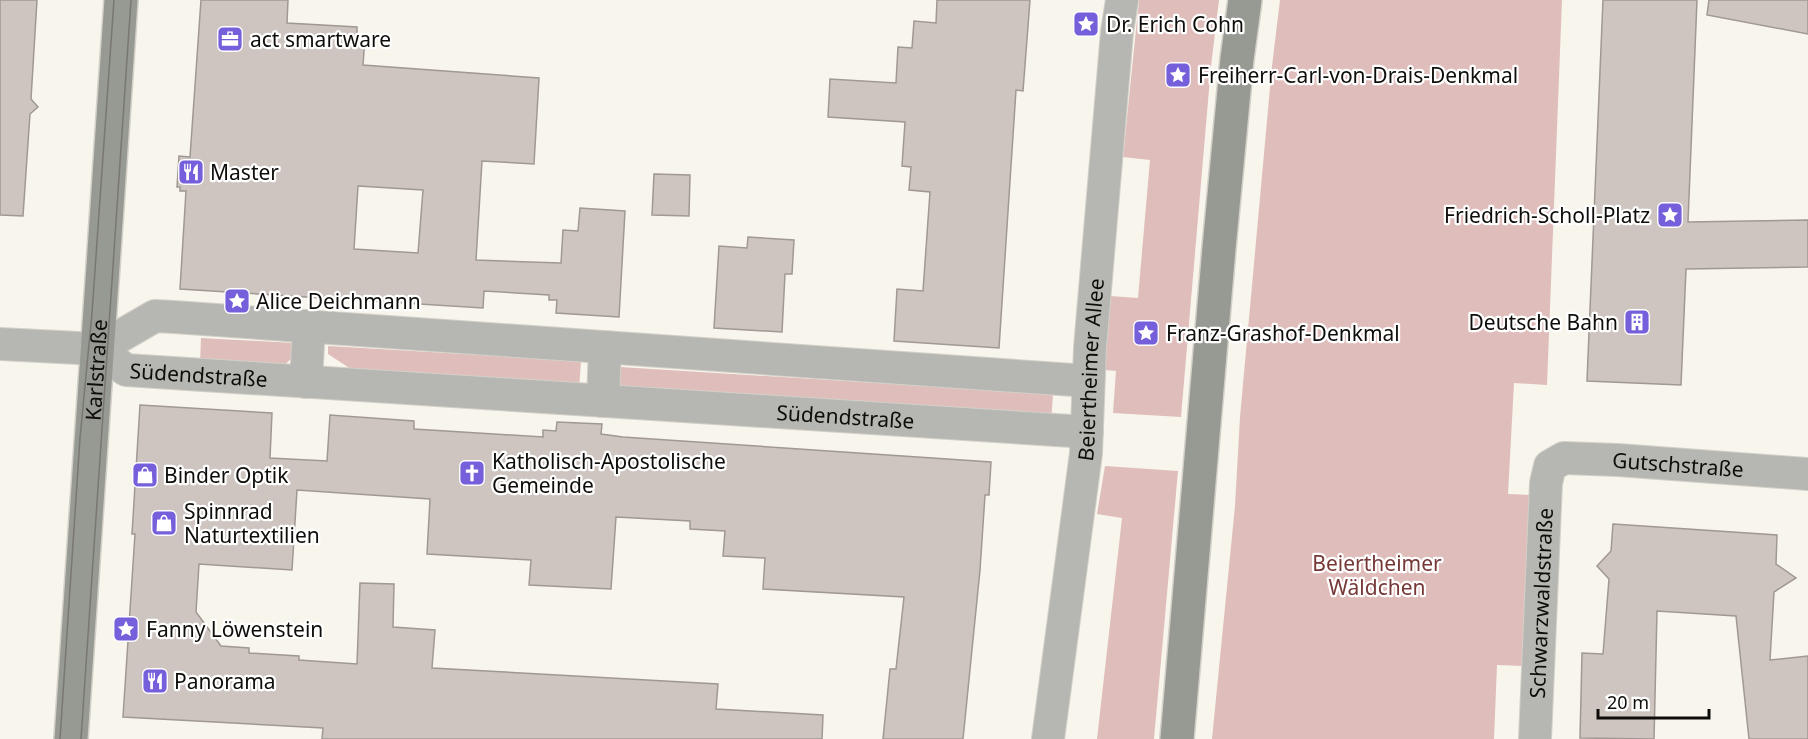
<svg xmlns="http://www.w3.org/2000/svg" width="1808" height="739" viewBox="0 0 1808 739" font-family="'Noto Sans',sans-serif">
<style>
.green{fill:#dfbdbb}
.building{fill:#cec5c0;stroke:#a09893;stroke-width:1.5;fill-rule:evenodd}
.lines{fill:none;stroke-linecap:round;stroke-linejoin:round}
.street-casing{stroke:#d3d0c8;stroke-width:34}
.secondary-casing{stroke:#d3d0c8;stroke-width:36}
.street{stroke:#b6b7b3;stroke-width:32}
.secondary{stroke:#979993;stroke-width:33}
.tram{stroke:#797771;stroke-width:1.5}
.labels{text-anchor:middle;dominant-baseline:central;stroke-width:4.5;stroke-linejoin:round;paint-order:stroke}
.poi-label{font-size:21px;fill:#0e0d0a;stroke:#fff;text-anchor:start}
.street-label{font-size:21px;fill:#0e0d0a;stroke:#fff}
.park-label{font-size:21px;fill:#763836;stroke:#fff}
</style>
<rect width="100%" height="100%" fill="#f8f5ec"/>
<!-- green -->
<path class="green" d="M1139,0H1219L1211,66L1181,417L1113,413L1116,371L1105,370L1110,296L1138,298L1150,160L1123,157Z
M1280,0H1562L1547,385L1514,383L1508,494L1530,495L1523,666L1497,665L1494,739H1212L1235,506L1240,417L1272,66Z
M201,338L295,343L294,356L280,369L200,364Z
M328,346L581,361L579,390L363,377L328,354Z
M620,367L1053,394L1051,422L618,393Z
M1105,466L1178,471L1154,739H1097L1122,518L1097,514Z"/>
<!-- building -->
<path class="building" d="M0,0H37L31,99L38,107L30,114L23,216L0,215Z
M201,0H288L287,23L357,27V37L365,38L363,65L539,78L534,164L482,161L476,260L561,263L563,230L578,231L580,208L625,211L619,317L556,313L557,300H549V295L484,291L483,308L180,289L186,191H180V187H177L179,156L190,157ZM358,186L423,190L418,253L354,249Z
M937,0H1030L1023,91L1016,90L999,348L894,341L897,289L923,291L930,192L909,190L911,167L902,166L905,122L828,117L830,79L896,83L898,47L912,48L914,21L936,23Z
M1603,0H1697L1688,222L1808,220V267L1686,269L1681,385L1587,381Z
M1709,0H1808V34L1707,15Z
M654,174L690,175L689,216L652,215Z
M748,237L794,240L792,274H785L782,332L714,328L719,246L747,248Z
M140,405L272,413L270,458L327,461L330,415L414,421V429L543,437V430L556,431L557,422L602,424L601,434L623,437L991,462L989,495H985L980,570L963,739H883L890,669H896L904,597L763,589L765,558L723,556L725,531L690,529V521L616,517L611,589L529,585L531,560L427,554L430,499L297,490L292,570L199,564L196,612L221,646L249,648V653L299,656V660L357,664L360,583L394,584L393,627L435,630L432,668L718,684L716,709L823,715L822,739H322L323,728L123,717L135,534H132Z
M1613,524L1777,535L1776,564L1796,578L1774,592L1770,660L1808,656V739H1749L1736,616L1657,611L1654,739L1580,738L1582,653L1603,654L1609,579L1597,566L1611,551Z"/>
<g class="lines">
<defs>
<g id="street">
<path id="s1" d="M0,344L98,349L126,370L1087,432"/>
<path d="M98,349L155,316L174,317L1088,381"/>
<path d="M306,382L309,326"/>
<path d="M603,401L605,347"/>
<path id="s2" d="M1048,739L1086,453L1090,348L1117,32L1122,0"/>
<path id="s3" d="M1535,739L1546,483L1550,466L1564,458L1618,460L1808,474"/>
</g>
<g id="secondary">
<path id="s4" d="M71,739L121,0"/>
<path d="M1177,739L1219,248L1237,59L1245,0"/>
</g>
</defs>
<!-- street casing -->
<use href="#street" class="street-casing"/>
<!-- secondary casing -->
<use href="#secondary" class="secondary-casing"/>
<!-- street -->
<use href="#street" class="street"/>
<!-- secondary -->
<use href="#secondary" class="secondary"/>
<!-- tram -->
<path class="tram" d="M60,739L80,438L92,313L114,0
M81,739L131,0"/>
</g>
<!-- icons -->
<defs>
<symbol id="sight-square" viewBox="-11 -11 22 22"><rect x="-9" y="-9" width="18" height="18" rx="4" fill="#765fda" stroke="#fff"/><path d="M0-6L1.8-2.2L6-1.7L2.9 1.2L3.7 5.4L0 3.3L-3.7 5.4L-2.9 1.2L-6-1.7L-1.8-2.2Z" fill="#fff"/></symbol>
<symbol id="office-square" viewBox="-11 -11 22 22"><rect x="-9" y="-9" width="18" height="18" rx="4" fill="#765fda" stroke="#fff"/><path d="M-6-3h4V-5.5h4V-3h4V5H-6ZM-1-4.5V-3h2v-1.5ZM-6 0V1H6V0Z" fill="#fff"/></symbol>
<symbol id="restaurant-square" viewBox="-11 -11 22 22"><rect x="-9" y="-9" width="18" height="18" rx="4" fill="#765fda" stroke="#fff"/><path d="M-5-6h1v4h1v-4h1v4h1v-4h1v5L-1.5 .5V6h-2V.5L-5-1ZM5-6V6H3V1.5H1.5Q1.5-4 5-6Z" fill="#fff"/></symbol>
<symbol id="building-square" viewBox="-11 -11 22 22"><rect x="-9" y="-9" width="18" height="18" rx="4" fill="#765fda" stroke="#fff"/><path d="M-4-6H4V6H1V3H-1V6H-4ZM-2.5-4.3h1.7v1.8h-1.7ZM.8-4.3h1.7v1.8H.8ZM-2.5-1h1.7V.8h-1.7ZM.8-1h1.7V.8H.8Z" fill="#fff"/></symbol>
<symbol id="church-square" viewBox="-11 -11 22 22"><rect x="-9" y="-9" width="18" height="18" rx="4" fill="#765fda" stroke="#fff"/><path d="M-1.2-6h2.4v3.5h3.3v2.4h-3.3V6h-2.4V-.1h-3.3v-2.4h3.3Z" fill="#fff"/></symbol>
<symbol id="shop-square" viewBox="-11 -11 22 22"><rect x="-9" y="-9" width="18" height="18" rx="4" fill="#765fda" stroke="#fff"/><path d="M-5-2.5h2.3a2.7 3.5 0 0 1 5.4 0H5L5.5 6h-11ZM-1.5-2.5h3a1.5 2.3 0 0 0-3 0Z" fill="#fff"/></symbol>
</defs>
<g fill-rule="evenodd">
<use href="#sight-square" x="1071" y="9" width="30" height="30"/>
<use href="#office-square" x="215" y="24" width="30" height="30"/>
<use href="#sight-square" x="1163" y="60" width="30" height="30"/>
<use href="#restaurant-square" x="176" y="157" width="30" height="30"/>
<use href="#sight-square" x="1655" y="200" width="30" height="30"/>
<use href="#sight-square" x="222" y="286" width="30" height="30"/>
<use href="#building-square" x="1622" y="307" width="30" height="30"/>
<use href="#sight-square" x="1131" y="318" width="30" height="30"/>
<use href="#church-square" x="457" y="458" width="30" height="30"/>
<use href="#shop-square" x="130" y="460" width="30" height="30"/>
<use href="#shop-square" x="149" y="508" width="30" height="30"/>
<use href="#sight-square" x="111" y="614" width="30" height="30"/>
<use href="#restaurant-square" x="140" y="666" width="30" height="30"/>
</g>
<g class="labels">
<!-- poi labels -->
<g class="poi-label">
<text x="1106" y="24">Dr. Erich Cohn</text>
<text x="250" y="39">act smartware</text>
<text x="1198" y="75">Freiherr-Carl-von-Drais-Denkmal</text>
<text x="210" y="172">Master</text>
<text x="1650" y="215" text-anchor="end">Friedrich-Scholl-Platz</text>
<text x="256" y="301">Alice Deichmann</text>
<text x="1618" y="322" text-anchor="end">Deutsche Bahn</text>
<text x="1166" y="333">Franz-Grashof-Denkmal</text>
<text x="492" y="461">Katholisch-Apostolische<tspan x="492" dy="24">Gemeinde</tspan></text>
<text x="164" y="475">Binder Optik</text>
<text x="184" y="511">Spinnrad<tspan x="184" dy="24">Naturtextilien</tspan></text>
<text x="146" y="629">Fanny Löwenstein</text>
<text x="174" y="681">Panorama</text>
</g>
<!-- street labels -->
<g class="street-label">
<text stroke="none"><textPath href="#s4" startOffset="370">Karlstraße</textPath></text>
<text stroke="none"><textPath href="#s2" startOffset="372">Beiertheimer Allee</textPath></text>
<text stroke="none"><textPath href="#s1" startOffset="206">Südendstraße</textPath></text>
<text stroke="none"><textPath href="#s1" startOffset="854">Südendstraße</textPath></text>
<text stroke="none"><textPath href="#s3" startOffset="404">Gutschstraße</textPath></text>
<text stroke="none"><textPath href="#s3" startOffset="136">Schwarzwaldstraße</textPath></text>
</g>
<!-- park labels -->
<g class="park-label">
<text x="1377" y="563">Beiertheimer<tspan x="1377" dy="24">Wäldchen</tspan></text>
</g>
</g>
<!-- scale -->
<path d="M1598 709v9h111v-9" fill="none" stroke="#0e0d0a" stroke-width="3"/>
<text x="1607" y="709" font-size="18" fill="#0e0d0a" stroke="#ffffff" stroke-width="4.5" paint-order="stroke">20 m</text>
</svg>
